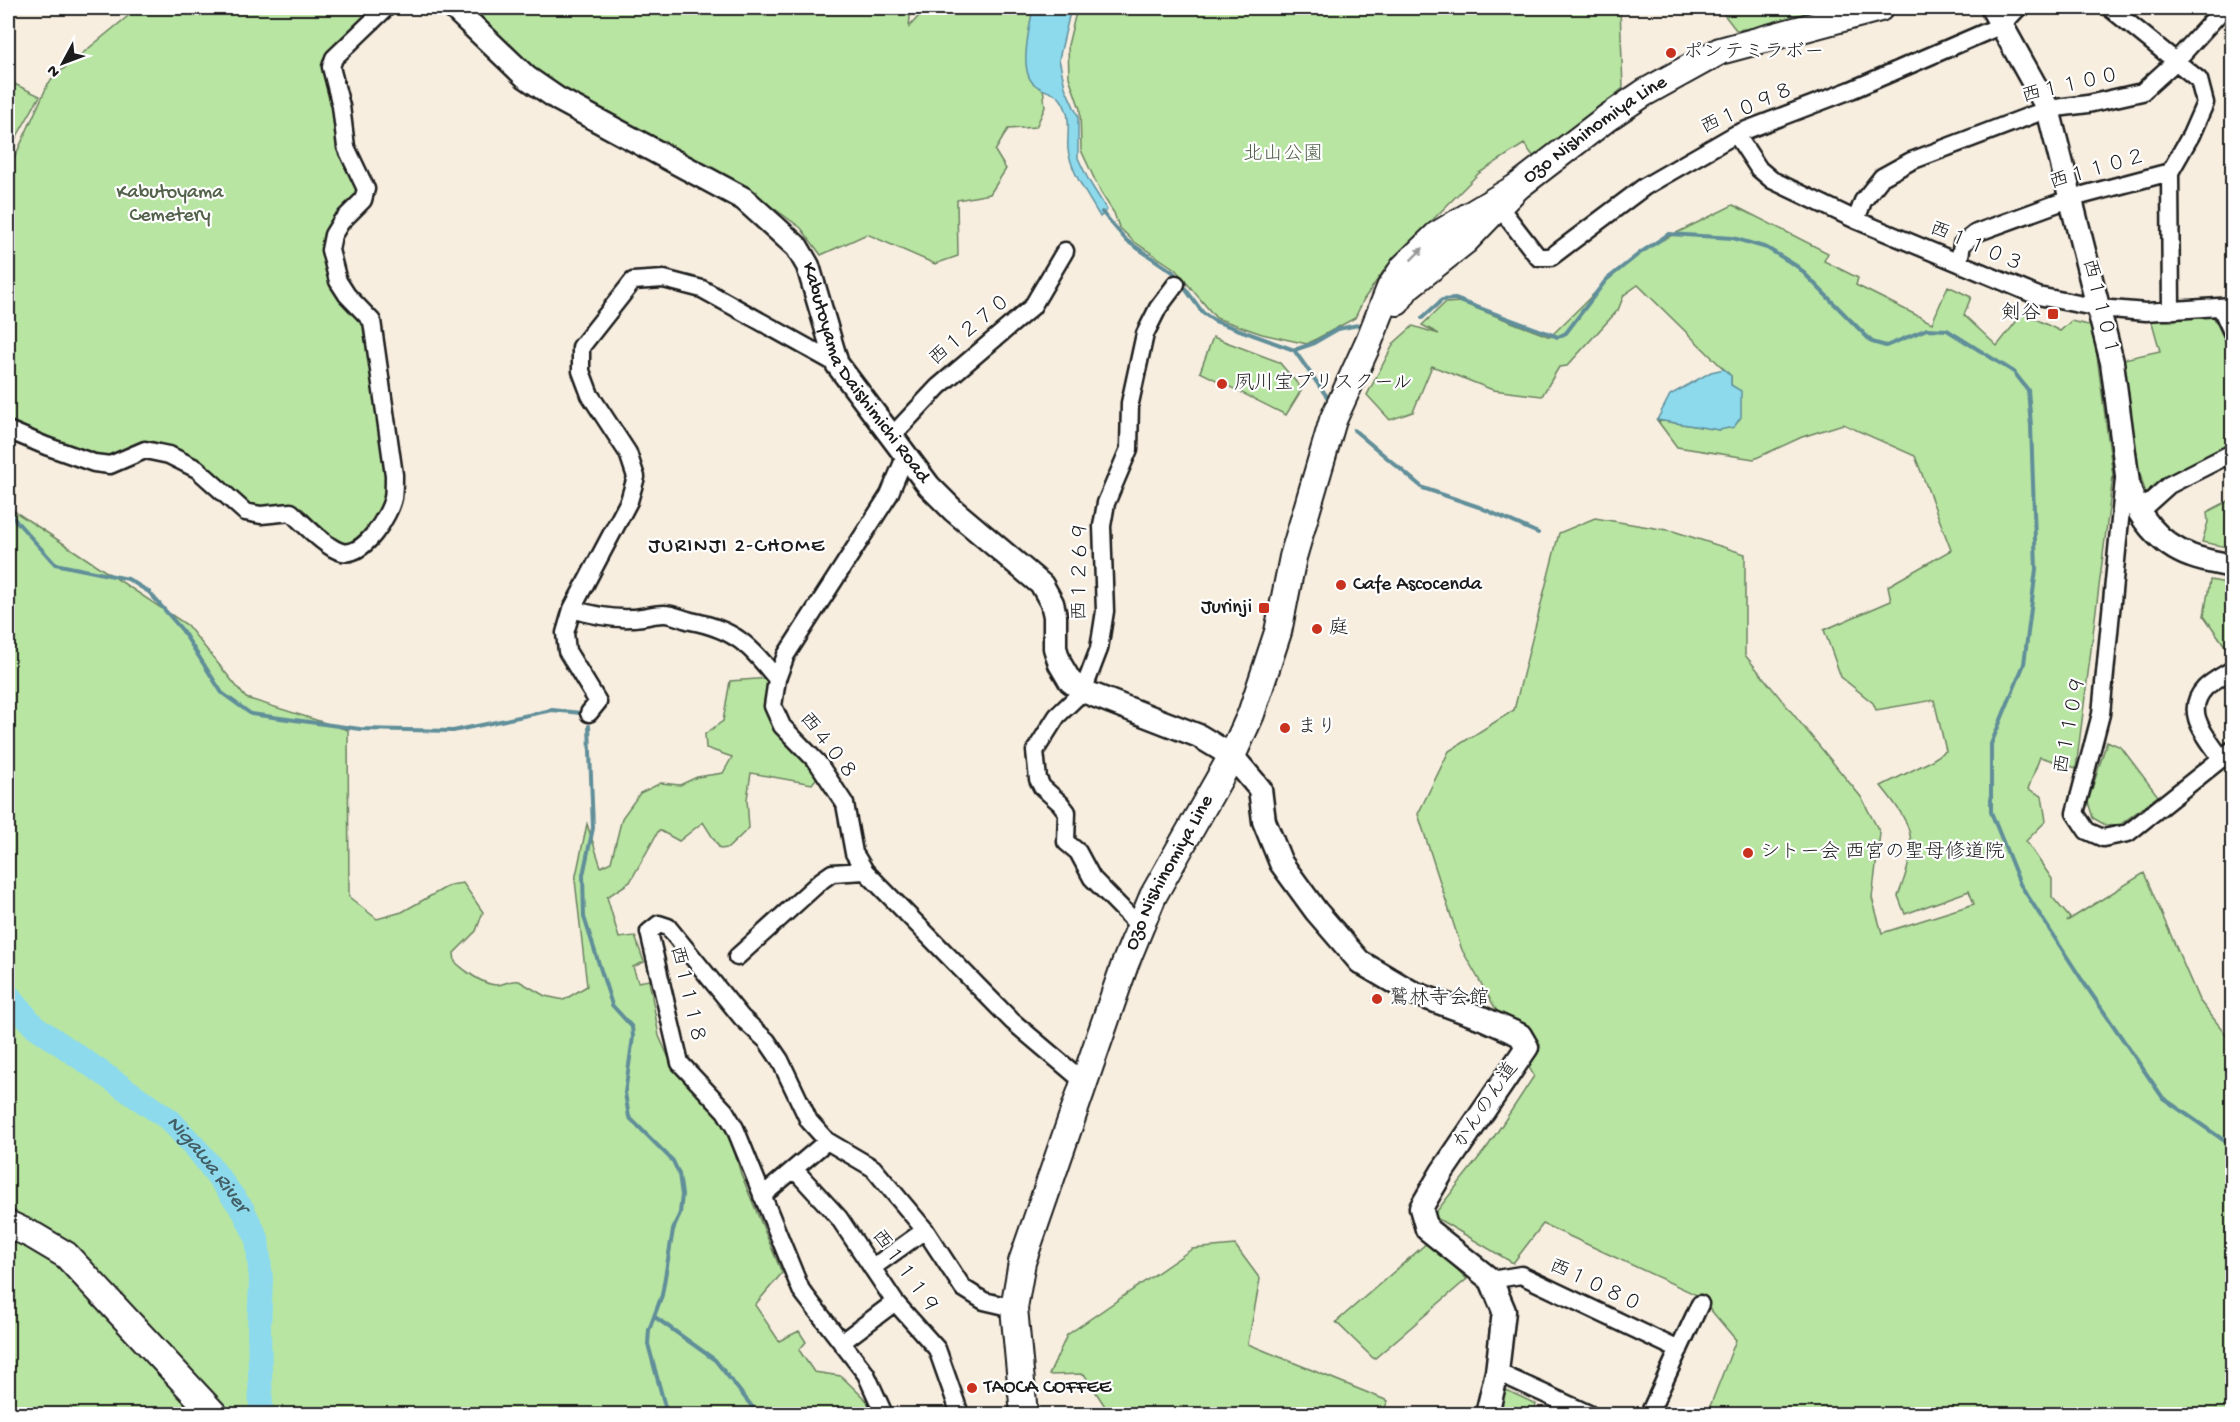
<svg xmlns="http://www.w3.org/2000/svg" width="2240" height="1422" viewBox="0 0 2240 1422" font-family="'Gochi Hand','Klee One',sans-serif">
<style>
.green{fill:#b8e5a2;stroke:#6a805f;stroke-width:1.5}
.water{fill:#8ddaed;stroke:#608e99;stroke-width:1.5}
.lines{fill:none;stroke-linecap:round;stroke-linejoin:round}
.stream{stroke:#608e99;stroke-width:4}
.river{stroke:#8ddaed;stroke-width:24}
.street-casing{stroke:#1c1c1c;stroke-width:21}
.secondary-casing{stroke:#1c1c1c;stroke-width:27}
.primary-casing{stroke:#1c1c1c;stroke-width:30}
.street{stroke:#fff;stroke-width:16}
.secondary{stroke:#fff;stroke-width:22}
.primary{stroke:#fff;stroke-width:26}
.oneway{fill:#999}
.poi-dot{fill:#c8321e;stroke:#fff;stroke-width:2}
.labels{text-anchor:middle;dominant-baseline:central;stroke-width:4.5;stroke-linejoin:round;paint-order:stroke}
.poi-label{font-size:20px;fill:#1c1c1c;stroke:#fff;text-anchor:start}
.street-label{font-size:20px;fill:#1c1c1c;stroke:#fff}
.park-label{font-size:20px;fill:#53624b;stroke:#fff}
.neighbourhood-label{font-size:21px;letter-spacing:1.5px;fill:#1c1c1c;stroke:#fff}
.water-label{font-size:21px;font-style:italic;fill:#445e65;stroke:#fff}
</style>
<rect width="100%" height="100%" fill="#f7eee0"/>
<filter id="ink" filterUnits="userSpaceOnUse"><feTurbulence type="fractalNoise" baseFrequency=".0167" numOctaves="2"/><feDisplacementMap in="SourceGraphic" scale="12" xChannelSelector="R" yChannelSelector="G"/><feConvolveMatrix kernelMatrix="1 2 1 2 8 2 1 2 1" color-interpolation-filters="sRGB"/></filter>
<g filter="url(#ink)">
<!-- green -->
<path class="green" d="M138,8H380L331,55L360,188L326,249L367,325L389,474L388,497L368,535L343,548L294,508L247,507L170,450L108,459L8,425V172L48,84L56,75Z
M466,8H911L909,27L926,8H1039L1037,22L1045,107L1036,127L1008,129L995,151L1006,169L990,194L957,200L958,256L935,264L867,234L821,255L801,228L754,194L757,192L717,175L531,72Z
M1077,8H1620L1623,88L1537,161L1524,144L1479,173L1387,266L1364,299L1355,318L1307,344L1262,334L1216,318L1175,269L1133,241L1119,227L1114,213L1101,193L1081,150L1080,109L1069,77L1068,45Z
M1719,8H1848L1813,21L1736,30Z
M8,81L40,96L8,152Z
M1733,205L1828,253L1824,261L1858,278L1856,285L1932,323L1948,286L1971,297L1964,315L1997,346L2023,313L2060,331L2071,321L2093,326L2113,476L2076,768L2040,757L2028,789L2042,796L2046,821L2026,841L2052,879V897L2070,918L2067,921L2144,873L2199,1000L2232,1042V1414H1707L1736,1340L1699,1296L1543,1224L1513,1263L1433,1216L1488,1146L1534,1076L1462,950L1418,814L1449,751L1514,710L1559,533L1595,518L1673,531L1745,554V655L1861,797L1880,833L1872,898L1882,933L1974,904L1969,891L1905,914L1898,896C1918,843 1917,830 1881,786L1929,762L1946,751L1934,700L1876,710L1873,703L1841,677L1824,630L1891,601L1888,586L1951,550L1915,456L1843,424L1802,437L1754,459L1677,447L1657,420L1719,430L1731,385V376L1638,285L1624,295L1618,310L1567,366L1559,367L1542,396L1493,390L1432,366L1413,412L1390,420L1367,395L1394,343L1413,326L1439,334L1422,325L1445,303L1460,302L1550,337L1618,270L1648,247Z
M2207,313L2214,318L2232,355V445L2167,478L2147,496C2131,454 2130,404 2124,359L2160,351L2151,319L2183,318Z
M1213,337L1279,362L1302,389L1286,415L1200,372Z
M2232,499V548L2202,542L2208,522L2207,512Z
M8,507L187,625L246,698L348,730L349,897L377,919L402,912L450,885L463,883L483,912L476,931L454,953L455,962C464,970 483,985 496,985C504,985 511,979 519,981L545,996L564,1000L587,986L575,880L587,824L601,867L611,862L622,818L640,793L661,783L680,785L697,777L723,773L732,757L706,748L705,734L723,721L730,681L770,678L767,716L774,729L822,771L812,784L751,773L747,799L749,828L728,848L720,849L703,822L679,841L659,830L630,882L607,897L619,938L635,936L644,962L633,967L638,982L649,980L659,1036L672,1065L719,1116L731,1140L741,1174L782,1273L755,1305L779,1341L799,1331L806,1342L799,1350L814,1372L841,1376L867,1401L873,1414H8Z
M2210,580L2232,584V656L2204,616Z
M2107,741L2121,747L2158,796L2121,824L2107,826L2093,818L2088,802Z
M1428,1242L1467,1279L1374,1359L1336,1322Z
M1235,1245L1260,1279L1248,1344L1388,1401L1382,1414H1110L1084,1374L1049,1375L1067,1335L1192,1249Z
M1504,1389L1536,1404L1531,1414H1501L1495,1410Z"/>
<!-- water -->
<path class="water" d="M1033,8H1071L1059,59L1065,87L1078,116V158L1089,181L1107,210L1100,217C1088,196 1072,174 1068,150C1067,139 1070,124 1067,113C1059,87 1050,97 1034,84C1018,71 1030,26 1033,8Z
M1724,369L1731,376V385L1741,391V417L1734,427L1719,430L1657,420L1670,395L1711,372Z"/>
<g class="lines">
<!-- stream -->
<path class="stream" d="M1102,212L1127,241L1173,272L1203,313L1215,321L1294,350L1330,401
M1422,318L1442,300L1455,299L1558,337L1566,333L1606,280L1640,253L1669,234L1733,238L1767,248L1798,267L1872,342L1886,346L1927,329L1947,330L2014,372L2028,390L2031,426L2036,569L2024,664L1991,744V812L2020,884L2082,980L2163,1098L2232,1146
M1294,350L1312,344L1338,329L1358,325
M1354,430L1423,488L1479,507L1538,533
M8,512L55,564L128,579L149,592L182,630L222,693L251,714L360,729L453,731L552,710L581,713
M589,726L593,828L583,875L584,917L612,1005L632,1027L633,1037L625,1093L629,1117L673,1161L679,1174L682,1195L680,1213L673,1230L662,1295L649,1330L648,1344L667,1414
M655,1317L715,1360L758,1414"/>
<!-- river -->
<path class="river" id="s1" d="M8,995L33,1025L170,1120L201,1154L243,1210L257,1238L261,1280L259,1328L261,1414"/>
<defs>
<path id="street" d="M2110,8L2199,80L2205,103L2191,135L2170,172
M1736,134L1759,169L1772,180L1856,220L2038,296L2099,308L2146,312L2232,306
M1494,200L1538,257H1551L1644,187L1736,134L1851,90L2002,25L2018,8
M1856,220L1863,201L1882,177L1911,161L2048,109L2088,104L2142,92L2175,62L2224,8
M1959,263L1962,244L1976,233L2072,198L2170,172L2171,311
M2221,308L2232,332
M8,430L46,446L94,463L110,465L145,450L169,455L197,469L245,512L261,515L291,512C303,523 327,549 342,552C364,557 389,516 393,498C394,491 394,482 394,475L372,321L347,295L338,281L330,250L333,235L341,222L363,200L366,189L346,147L341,106L331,67L334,58L386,8
M892,436L938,387L1032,307L1065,251
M2124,479L2101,714L2075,813L2087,831L2103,838L2128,833L2232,750
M2139,512L2169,485L2232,453
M572,609C592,615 611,619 632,618C642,618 653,614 664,614C673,614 682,619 691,621C736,630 749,645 777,679L773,706L782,726L818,763L845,804L854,853L865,871L1012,1021L1084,1082
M777,679L786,655L889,495L906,455
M589,713L598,702L567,651L565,633L572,609L629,501L636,477L628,453L590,395L581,371V347L633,281L664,279L702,289L837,364
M2221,758C2207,737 2182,712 2205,688C2212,681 2224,675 2232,670
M1140,927L1092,878L1078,852L1066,842L1067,812L1060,803L1042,787L1038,779L1035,751L1057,716L1083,691L1099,649L1105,611L1102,526L1106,503L1129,449L1130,403L1145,334L1158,308L1176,284
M737,957L822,880L832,873L865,871
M794,1169L839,1218L895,1302L937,1349L960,1414
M762,1196L827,1141
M872,1268L925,1230
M1491,1280L1521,1275L1679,1350
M842,1342L895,1302
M1497,1372L1589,1414
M884,1414L866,1374L801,1290L735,1128L725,1111L680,1063L649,932L659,924L668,927L742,1018L767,1041L780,1060L809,1121L827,1141L873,1168L925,1230L963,1288L984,1301L1014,1308
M1649,1414L1700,1304"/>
<g id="secondary">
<path id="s2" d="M454,8L526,77L558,99L744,199L797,247L808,266L837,364L929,486L953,510L1042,585L1052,603L1055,616V648L1060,664L1070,681L1083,691L1199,736L1232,756L1260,789L1264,821L1281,863L1316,911L1360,962L1411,992L1482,1018L1520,1035L1527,1047L1442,1172L1421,1208L1427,1229L1491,1280L1504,1311L1497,1372L1487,1414"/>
<path d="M1992,8L2048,109L2112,362L2128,483C2135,515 2160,545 2191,556C2204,561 2219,563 2232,566"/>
</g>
<g id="primary">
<path id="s3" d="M1397,302L1407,287L1465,241L1517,187L1607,118L1644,93L1720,51L1880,8"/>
<path d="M8,1224L34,1236L66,1255L214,1414"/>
<path id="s4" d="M1024,1414L1014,1308L1022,1262L1125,964L1153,896L1232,756L1251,714L1278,632L1293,557L1333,420L1369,341L1390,288L1404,267L1437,235L1517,187"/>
</g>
</defs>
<!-- street casing -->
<use href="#street" class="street-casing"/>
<!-- secondary casing -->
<use href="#secondary" class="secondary-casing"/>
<!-- primary casing -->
<use href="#primary" class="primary-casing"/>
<!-- street -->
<use href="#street" class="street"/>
<!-- secondary -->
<use href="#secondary" class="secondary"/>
<!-- primary -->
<use href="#primary" class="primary"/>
</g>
<!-- one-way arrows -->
<defs><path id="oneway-solid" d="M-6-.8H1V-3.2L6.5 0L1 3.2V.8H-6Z" transform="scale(1.5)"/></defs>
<use class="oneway" href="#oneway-solid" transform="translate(1417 254) rotate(-45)"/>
</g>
<!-- markers -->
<g class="poi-dot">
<circle cx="1671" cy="53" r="6"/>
<rect x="2047" y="308" width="12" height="12" rx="3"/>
<circle cx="1222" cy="384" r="6"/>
<circle cx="1341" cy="585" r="6"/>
<rect x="1258" y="602" width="12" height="12" rx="3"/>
<circle cx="1317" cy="629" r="6"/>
<circle cx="1285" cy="728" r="6"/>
<circle cx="1748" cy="853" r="6"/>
<circle cx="1377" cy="999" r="6"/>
<circle cx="972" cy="1388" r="6"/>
</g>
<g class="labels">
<!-- poi labels -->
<g class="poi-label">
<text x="1683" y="53">ポンテミラボー</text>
<text x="2041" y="314" text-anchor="end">剣谷</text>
<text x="1234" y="384">夙川宝プリスクール</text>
<text x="1353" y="585">Cafe Ascocenda</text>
<text x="1252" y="608" text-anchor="end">Jurinji</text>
<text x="1329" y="629">庭</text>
<text x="1297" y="728">まり</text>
<text x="1760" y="853">シトー会 西宮の聖母修道院</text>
<text x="1389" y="999">鷲林寺会館</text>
<text x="984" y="1388">TAOCA COFFEE</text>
</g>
<!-- street labels -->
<g class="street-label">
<text transform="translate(2071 87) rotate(-13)">西１１００</text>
<text transform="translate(1748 110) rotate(-24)">西１０９８</text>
<text stroke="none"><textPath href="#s3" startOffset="264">Ozo Nishinomiya Line</textPath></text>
<text transform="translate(2098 171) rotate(-16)">西１１０２</text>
<text transform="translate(1976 248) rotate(23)">西１１０３</text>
<text transform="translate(2099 308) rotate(76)">西１１０１</text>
<text transform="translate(971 331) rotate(-40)">西１２７０</text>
<text stroke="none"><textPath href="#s2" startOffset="566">Kabutoyama Daishimichi Road</textPath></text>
<text transform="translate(1082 571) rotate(-89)">西１２６９</text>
<text transform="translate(2072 725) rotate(-79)">西１１０９</text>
<text transform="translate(827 747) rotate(52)">西４０８</text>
<text stroke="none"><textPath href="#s4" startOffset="570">Ozo Nishinomiya Line</textPath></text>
<text transform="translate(686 995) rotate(77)">西１１１８</text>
<text transform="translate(1487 1106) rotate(-56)">かんのん道</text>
<text transform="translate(904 1273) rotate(54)">西１１１９</text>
<text transform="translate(1595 1287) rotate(25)">西１０８０</text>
</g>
<!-- park labels -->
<g class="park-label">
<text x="1283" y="155">北山公園</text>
<text x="170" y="193">Kabutoyama<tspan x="170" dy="23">Cemetery</tspan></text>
</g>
<!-- neighbourhood labels -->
<g class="neighbourhood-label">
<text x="737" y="547">JURINJI 2-CHOME</text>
</g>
<!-- water labels -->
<g class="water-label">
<text stroke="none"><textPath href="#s1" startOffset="264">Nigawa River</textPath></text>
</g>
</g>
<!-- margin -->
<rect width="2240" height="1422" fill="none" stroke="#fff" stroke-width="30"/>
<rect x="15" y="15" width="2210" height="1392" fill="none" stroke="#1c1c1c" stroke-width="2" filter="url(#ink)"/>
<!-- north arrow -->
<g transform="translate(63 63) rotate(229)" stroke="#ffffff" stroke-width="4.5" paint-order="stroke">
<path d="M0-4.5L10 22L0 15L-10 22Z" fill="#1c1c1c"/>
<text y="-9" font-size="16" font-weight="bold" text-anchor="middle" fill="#1c1c1c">N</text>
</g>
</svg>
